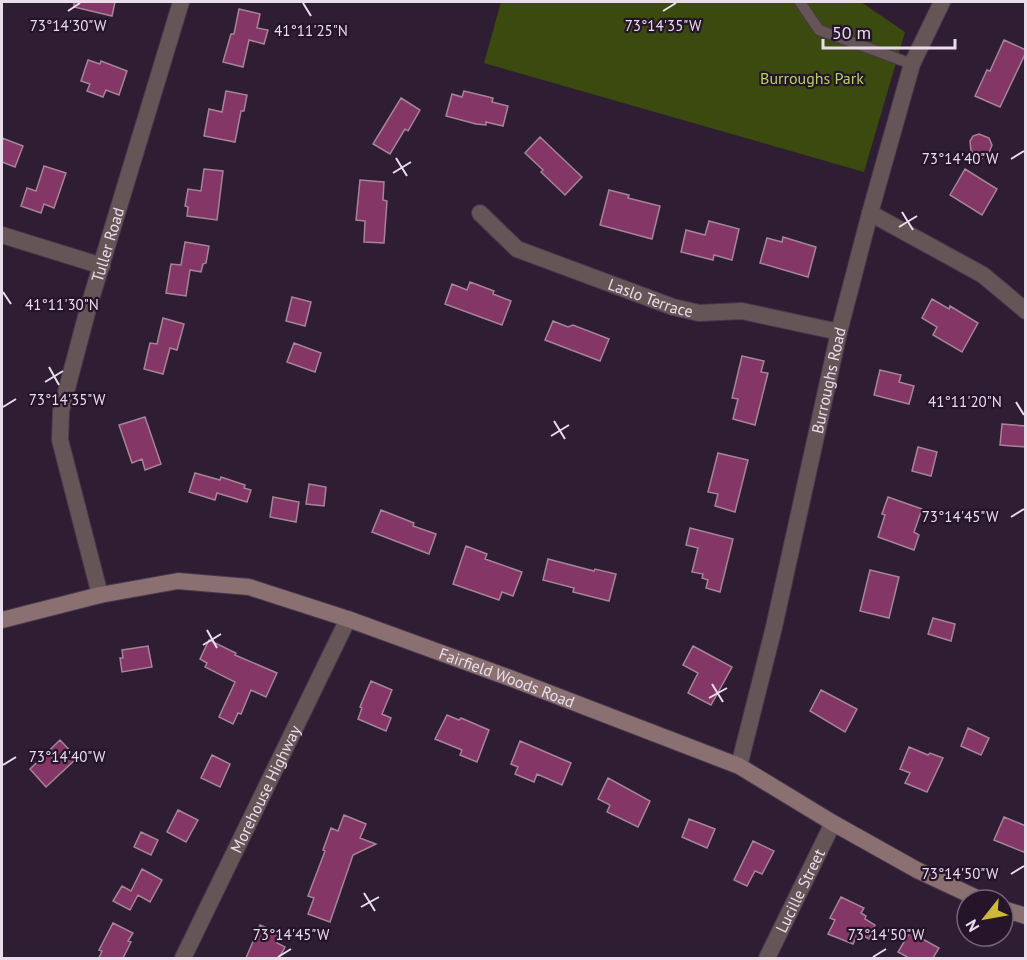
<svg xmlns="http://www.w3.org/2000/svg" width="1027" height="960" viewBox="0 0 1027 960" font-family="'PT Sans',sans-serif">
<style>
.green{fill:#3b4a0e}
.building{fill:#843766;stroke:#a68496;stroke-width:1.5}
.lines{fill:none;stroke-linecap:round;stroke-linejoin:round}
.service-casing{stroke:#49384e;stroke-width:12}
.minor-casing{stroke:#49384e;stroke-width:18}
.tertiary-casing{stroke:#49384e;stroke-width:18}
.secondary-casing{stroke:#49384e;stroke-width:18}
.service{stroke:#665556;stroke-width:10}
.minor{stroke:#665556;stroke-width:16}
.tertiary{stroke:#665556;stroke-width:16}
.secondary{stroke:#8a7070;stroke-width:16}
.ticks{fill:none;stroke:#e9ddec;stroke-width:2}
.labels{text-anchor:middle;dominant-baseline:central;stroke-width:4.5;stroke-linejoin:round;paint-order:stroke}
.park-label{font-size:16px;fill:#b3d55f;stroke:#25142a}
.street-label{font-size:16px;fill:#e9ddec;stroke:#25142a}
.ticks-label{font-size:15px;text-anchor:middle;fill:#e9ddec;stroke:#25142a;stroke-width:4.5;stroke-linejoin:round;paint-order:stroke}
</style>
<rect width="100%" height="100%" fill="#2f1d34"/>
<!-- green -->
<path class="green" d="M501,2H861L905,32L864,172L484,63Z"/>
<!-- building -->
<path class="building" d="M74,2H115L112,16L74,7Z
M239,9L260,14L257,28L268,30L264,44L249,40L243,67L223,62L231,34H234Z
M1004,40L1026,50V52L1000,107L975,96L987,70L990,71Z
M88,60L100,64L101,61L127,71L119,95L106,90L103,97L87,91L90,84L81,81Z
M226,91L247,95L244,111H241L235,142L204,136L209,109L222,112Z
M464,91L493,98L492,102L508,106L503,126L486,122V125L476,124L446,116L452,94L462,97Z
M401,98L420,110L408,131L405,129L390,154L373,144Z
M979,134L989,138L992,145L989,153L980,160L971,151L970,141L973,136Z
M540,137L582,177L565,195L541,172L543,170L525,153Z
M2,138L23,146L15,167L2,162Z
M44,166L66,173L54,208L44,204L41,213L21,206L27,188L36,191Z
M204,169L223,171L217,220L187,216L188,207L185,206L188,189L201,191Z
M965,169L997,189L982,215L950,195Z
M360,180L384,182L383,200L387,201L384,243L364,242L365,221L356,220Z
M609,190L629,195L628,198L660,206L652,239L600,225Z
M709,221L739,229L732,260L714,255L713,260L681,252L686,230L705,235Z
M783,237L816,247L808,277L760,263L767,238L782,242Z
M185,242L209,246L206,263L203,264L201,272L190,270L186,296L166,293L171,264L181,265Z
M470,282L494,291L493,294L511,301L502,325L445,304L452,284L467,290Z
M292,297L311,302L305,326L286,321Z
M932,299L949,309L950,306L978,323L962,352L933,335L937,327L922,318Z
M163,318L184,324L177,350L170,348L163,374L144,369L150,343L157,344Z
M553,321L568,327L573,325L609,339L600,361L545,340Z
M294,343L321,353L315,372L287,362Z
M742,356L764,361L761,372L768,373L755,425L733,419L738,399L732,398Z
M880,370L901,375L899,382L914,386L909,404L874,395Z
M145,417L161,464L145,470L142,459L132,463L119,425Z
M1002,424L1026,426V447L1000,445Z
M918,447L937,452L931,476L912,471Z
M718,453L748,460L735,512L715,506L718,494L708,492Z
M195,473L220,480L221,477L245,485L244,488L251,490L247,502L217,493L215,500L189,492Z
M309,484L326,487L324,506L306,504Z
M273,497L299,502L296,522L270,517Z
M888,497L922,509L914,532L919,535L914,550L878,537L885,515L882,514Z
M381,510L414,523L413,526L436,534L429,554L372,532Z
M690,528L733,539L720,592L706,588L708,580L702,578L703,574L692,572L698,548L686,545Z
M466,546L487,554L485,559L522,572L513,596L502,592L499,600L453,584Z
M548,559L594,571L595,569L616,574L609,601L573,592L574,588L543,580Z
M870,570L899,577L889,618L860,611Z
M933,618L955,624L951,641L928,634Z
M209,640L236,653L235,655L277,673L266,697L251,690L241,714L238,713L233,724L219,717L235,682L205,667L207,663L200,659Z
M148,646L152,667L122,672L120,658H123L122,650Z
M693,646L732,667L711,705L688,693L698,673L683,665Z
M371,681L392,690L382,714L391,718L386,731L358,719L362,708L360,707Z
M821,690L857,709L845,732L810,711Z
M447,715L459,720L461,718L489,730L477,762L460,755L462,750L435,739Z
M968,728L989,738L981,755L961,746Z
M60,740L77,758L46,787L30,769Z
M520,741L571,763L562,785L537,774L534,782L515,774L518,767L511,764Z
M909,747L928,755L930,753L943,758L927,792L905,783L910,773L900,769Z
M212,755L230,764L220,787L201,778Z
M608,778L650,801L638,827L607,812L610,805L598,799Z
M178,810L198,820L186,842L167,832Z
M344,815L366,824L360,838L376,844L353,855L330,922L308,914L314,898L308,896L325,851L323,850L331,828L338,831Z
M1004,817L1026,826V853L994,840Z
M689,819L715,829L707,848L682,837Z
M141,832L158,840L151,855L134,847Z
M753,841L774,851L762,874L755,871L747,886L734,880Z
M142,869L162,880L150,902L138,895L130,910L113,901L122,886L131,891Z
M841,897L864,908L861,913L866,916L865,919L875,925L869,939L858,933L853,944L828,934L835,920L830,918Z
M113,923L133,933L128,941L131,942L123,958H99L102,951L99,950Z
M260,925L281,934L277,943L285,947L279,958H246Z
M910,932L939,948L933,958H909L898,952Z"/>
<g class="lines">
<defs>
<path id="service" d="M800,2L819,30L912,64"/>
<g id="minor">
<path id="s1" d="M480,213L517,249L673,307L699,313L742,311L839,332"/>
<path d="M870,213L983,275L1026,311"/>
<path d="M2,235L102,266"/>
<path id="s2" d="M100,595L60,440L61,411L88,309L181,2"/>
<path id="s3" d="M739,766L774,627L839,332L870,213L912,64L942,2"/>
<path id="s4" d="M767,958L833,823"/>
</g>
<g id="tertiary">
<path id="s5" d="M183,958L348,619"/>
</g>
<g id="secondary">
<path id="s6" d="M2,620L100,595L178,581L249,587L348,619L510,678L739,766L833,823L917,870L981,900"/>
<path d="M1003,909L1026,916"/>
</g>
</defs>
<!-- service casing -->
<use href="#service" class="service-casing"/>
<!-- minor casing -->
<use href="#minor" class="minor-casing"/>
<!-- tertiary casing -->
<use href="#tertiary" class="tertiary-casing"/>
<!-- secondary casing -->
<use href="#secondary" class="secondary-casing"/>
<!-- service -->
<use href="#service" class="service"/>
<!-- minor -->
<use href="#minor" class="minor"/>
<!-- tertiary -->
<use href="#tertiary" class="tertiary"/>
<!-- secondary -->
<use href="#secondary" class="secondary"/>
</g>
<!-- ticks -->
<path class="ticks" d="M303,3L311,16M68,11L80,3M663,11L676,3M396,158L407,176M1011,159L1024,151M393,173L411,162M902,212L913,230M899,227L917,216M3,292L11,304M49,367L59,385M45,382L63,371M1016,402L1024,415M3,407L16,399M554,421L565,439M551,436L569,425M1011,517L1024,509M207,630L217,648M203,645L221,634M712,684L723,702M709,698L727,688M3,765L16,757M1011,874L1024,866M364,893L375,911M361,907L379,897M278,957L291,949M873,957L886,949"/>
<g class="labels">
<!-- park labels -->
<g class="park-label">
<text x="812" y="78">Burroughs Park</text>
</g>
<!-- street labels -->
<g class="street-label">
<text stroke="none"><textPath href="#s2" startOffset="362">Tuller Road</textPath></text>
<text stroke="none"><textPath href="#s1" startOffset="194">Laslo Terrace</textPath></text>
<text stroke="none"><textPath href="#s3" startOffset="396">Burroughs Road</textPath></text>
<text stroke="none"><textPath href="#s6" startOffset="525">Fairfield Woods Road</textPath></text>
<text stroke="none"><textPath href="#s5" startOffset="188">Morehouse Highway</textPath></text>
<text stroke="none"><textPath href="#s4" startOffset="75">Lucille Street</textPath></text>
</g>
</g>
<g class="ticks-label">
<text x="68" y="31">73°14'30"W</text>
<text x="663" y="31">73°14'35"W</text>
<text x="311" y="36">41°11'25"N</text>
<text x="960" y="164">73°14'40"W</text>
<text x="62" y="310">41°11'30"N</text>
<text x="67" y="405">73°14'35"W</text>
<text x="965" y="407">41°11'20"N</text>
<text x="960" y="522">73°14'45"W</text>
<text x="67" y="762">73°14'40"W</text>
<text x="960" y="879">73°14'50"W</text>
<text x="291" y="940">73°14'45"W</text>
<text x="886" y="940">73°14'50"W</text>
</g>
<!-- border -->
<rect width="1027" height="960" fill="none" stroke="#e9ddec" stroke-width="6"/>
<!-- north arrow -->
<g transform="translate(985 918) rotate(239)"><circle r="28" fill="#25142a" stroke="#736478" stroke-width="1.5"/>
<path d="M0-4.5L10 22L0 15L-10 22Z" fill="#ceb837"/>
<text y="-9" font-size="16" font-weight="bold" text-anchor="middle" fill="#e9ddec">N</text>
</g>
<!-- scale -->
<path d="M823 39v9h132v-9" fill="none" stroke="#e9ddec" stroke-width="3"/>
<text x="832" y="39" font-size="18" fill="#e9ddec" stroke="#25142a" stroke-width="4.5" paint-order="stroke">50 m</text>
</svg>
